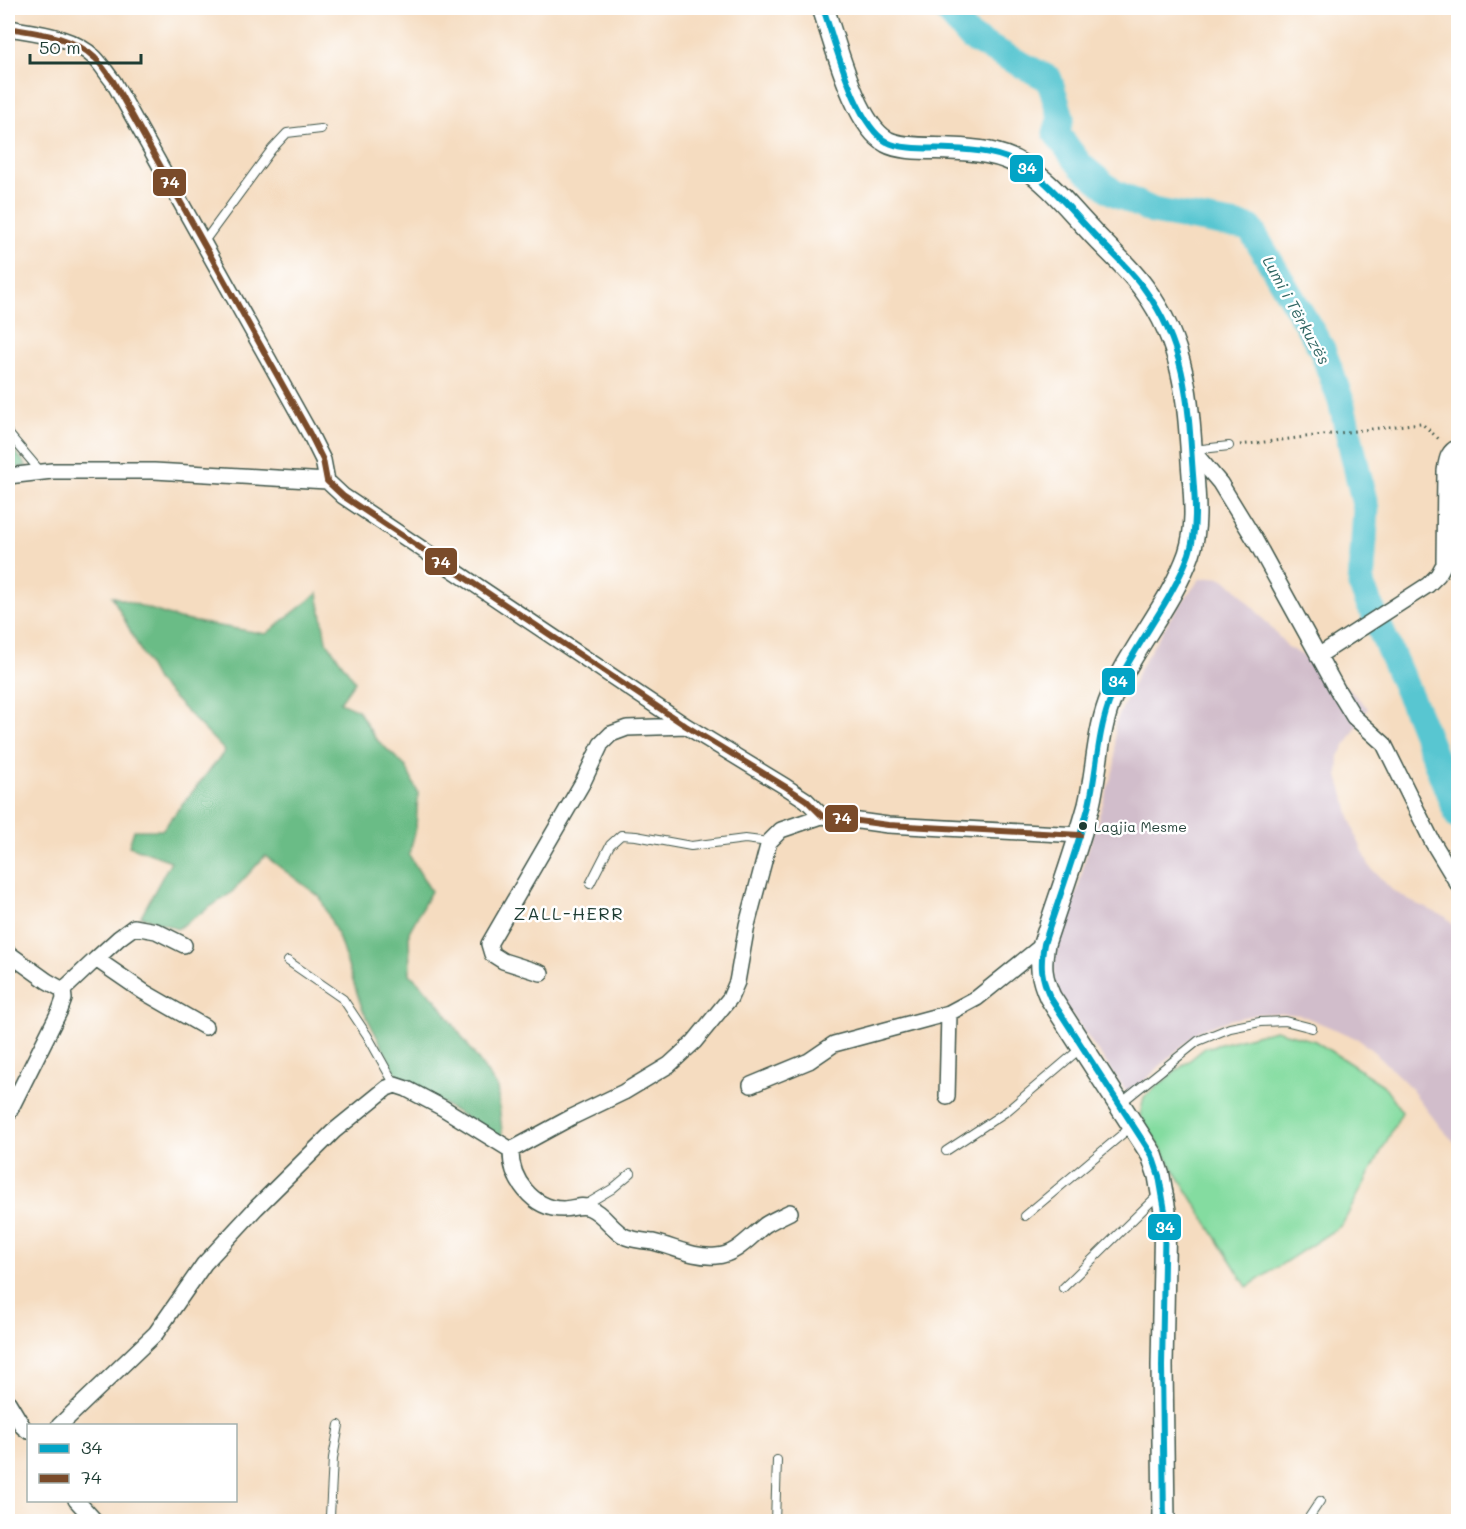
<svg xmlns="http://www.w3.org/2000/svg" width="1466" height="1529" viewBox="0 0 1466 1529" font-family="Mali,sans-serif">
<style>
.industrial{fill:#d1bdcb}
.green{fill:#84dca0;stroke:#528c6a;stroke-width:1.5}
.forest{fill:#6bbc86;stroke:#457c5d;stroke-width:1.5}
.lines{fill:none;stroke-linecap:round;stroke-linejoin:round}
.river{stroke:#59c6d1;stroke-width:27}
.lane-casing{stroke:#3f5549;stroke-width:10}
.street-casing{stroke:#3f5549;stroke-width:18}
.secondary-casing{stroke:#3f5549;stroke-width:24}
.path{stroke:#3f5549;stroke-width:3;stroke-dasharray:1.5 4.5;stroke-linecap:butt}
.lane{stroke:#fff;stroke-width:8}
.street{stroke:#fff;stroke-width:15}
.secondary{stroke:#fff;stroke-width:21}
.bus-1-casing{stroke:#fff;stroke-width:10}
.bus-2-casing{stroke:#fff;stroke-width:10}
.bus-1{stroke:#02a4c6;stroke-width:6}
.bus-2{stroke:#7a4b2a;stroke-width:6}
.bus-dot{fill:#1f3d34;stroke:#fff;stroke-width:2}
.labels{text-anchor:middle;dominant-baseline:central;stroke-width:5;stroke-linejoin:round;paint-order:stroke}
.bus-label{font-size:14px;fill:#1f3d34;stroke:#fff;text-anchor:start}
.water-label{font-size:16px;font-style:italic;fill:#306663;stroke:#fff}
.quarter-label{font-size:18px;letter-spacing:1.5px;fill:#1f3d34;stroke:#fff}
.line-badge{stroke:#fff;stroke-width:2}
.badge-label{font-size:16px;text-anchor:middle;font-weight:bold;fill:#fff}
</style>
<rect width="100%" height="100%" fill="#fff"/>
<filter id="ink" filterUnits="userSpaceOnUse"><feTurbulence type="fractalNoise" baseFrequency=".0167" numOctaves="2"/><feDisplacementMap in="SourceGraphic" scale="12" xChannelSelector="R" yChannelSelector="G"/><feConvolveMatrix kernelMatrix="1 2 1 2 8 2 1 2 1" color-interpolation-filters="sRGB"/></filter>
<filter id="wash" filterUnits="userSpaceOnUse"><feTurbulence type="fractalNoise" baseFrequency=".008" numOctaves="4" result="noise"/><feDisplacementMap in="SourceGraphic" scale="24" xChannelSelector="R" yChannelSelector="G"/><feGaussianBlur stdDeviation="1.35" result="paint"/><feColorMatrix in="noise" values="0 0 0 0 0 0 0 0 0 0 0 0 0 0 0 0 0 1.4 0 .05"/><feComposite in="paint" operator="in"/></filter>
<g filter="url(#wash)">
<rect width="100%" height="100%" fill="#f5dcc0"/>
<!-- industrial -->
<path class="industrial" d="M1211,577L1222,578L1236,588L1288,647L1331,672L1368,708L1339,756L1338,776L1356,836L1370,867L1392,890L1410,901L1446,917L1454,927L1458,951V1146L1441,1128L1408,1085L1374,1052L1358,1039L1301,1015L1278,1013L1258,1014L1229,1020L1198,1031L1129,1095L1054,990V955L1078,888L1085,860L1115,765V724L1141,666L1173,614L1200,579Z"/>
<!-- green -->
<path class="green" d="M1275,1030L1315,1041L1346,1061L1383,1085L1402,1112L1342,1225L1247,1287L1140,1115L1144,1097L1205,1048Z"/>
<!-- forest -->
<path class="forest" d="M8,442L27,466L8,470Z
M318,593L326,641L355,681L340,702L358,710L375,738L406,767L418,793L416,828L409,855L431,891L409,932L410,974L437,1001L497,1087L503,1140L398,1077L362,1008L338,936L320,897L265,856L231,893L177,929L141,916L171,861L129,846L134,830H162L225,751L156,680L112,596L179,619L266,634Z"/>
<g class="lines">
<!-- river -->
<path class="river" d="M945,8L971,38L1049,79L1061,117L1056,133L1081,166L1113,192L1153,211L1250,228L1322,349L1341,401L1366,509L1361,585L1418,715L1458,816"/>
</g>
</g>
<g filter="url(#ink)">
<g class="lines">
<defs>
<path id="lane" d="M203,243L272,149L287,133L321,129
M8,433L41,472
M1193,450L1229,446
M590,884L610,845L621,835L636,836L691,846L745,839L769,842
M288,961L343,999L367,1035L395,1085
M1121,1103L1198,1041L1230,1028L1260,1022L1285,1021L1312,1028
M946,1151L1007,1111L1081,1048
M585,1205L612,1189L631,1173
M1025,1216L1132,1126
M1063,1288L1159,1194
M325,1522L330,1516L333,1458L339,1425
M775,1522L777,1460
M1306,1522L1320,1501"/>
<path id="street" d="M8,28C38,33 72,36 95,58C102,65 107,74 113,81L310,434L323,460L327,481L343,496L686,726L786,787L806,800L822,816L888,825L1080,835
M1192,450L1220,483L1255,540L1338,691L1354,717L1384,744L1432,841L1458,884
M8,476L52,471H154L327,481
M1318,656L1428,585L1438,575L1444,564L1445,471C1447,460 1447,452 1458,447
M8,953L47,981L63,990L96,959L144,992L205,1027
M96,959L119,938L134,927L156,931L184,945
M541,973L503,961L492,954L489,944L583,782L601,744L611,734L627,728L686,726
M751,1085L809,1061L834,1044L949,1013L977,998L1044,944
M947,1097L949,1013
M8,1114L60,1010L64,999L63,990
M790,1212C782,1216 773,1220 765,1225C750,1237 736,1255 716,1256C694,1258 674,1247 653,1242C645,1241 634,1240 626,1237C612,1230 604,1214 590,1208C581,1204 572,1209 563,1209C533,1209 510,1179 511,1150L572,1117L624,1092L669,1065L694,1042L730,998L737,982L747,925L769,842L781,830L822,816
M8,1402L23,1427L28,1431
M59,1426L156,1333L204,1264L256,1208L334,1131L387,1088L395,1085L407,1089L443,1108L511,1150
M76,1500L96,1522"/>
<path id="secondary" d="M823,8C835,42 855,125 887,142C901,150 933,148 950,149C975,150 1001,152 1023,166C1049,182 1069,208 1090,230C1108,250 1130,268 1145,290C1184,343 1188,398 1192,461C1194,492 1199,524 1189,554C1170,607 1129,650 1109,703C1097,736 1097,771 1089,805C1076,852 1059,898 1044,944C1040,966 1041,977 1050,997L1152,1155L1159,1176L1165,1211L1162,1366L1164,1522"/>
</defs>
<!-- lane casing -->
<use href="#lane" class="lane-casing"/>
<!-- street casing -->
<use href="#street" class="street-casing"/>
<!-- secondary casing -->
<use href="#secondary" class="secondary-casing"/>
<!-- path -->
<path class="path" d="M1240,445L1421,423L1441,441"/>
<!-- lane -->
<use href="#lane" class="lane"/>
<!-- street -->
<use href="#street" class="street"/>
<!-- secondary -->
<use href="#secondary" class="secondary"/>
<defs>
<path id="bus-1" d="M823,8C835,42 855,125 887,142C901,150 933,148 950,149C975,150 1001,152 1023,166C1049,182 1069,208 1090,230C1108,250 1130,268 1145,290C1184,343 1188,398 1192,461C1194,492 1199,524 1189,554C1170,607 1129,650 1109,703C1097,736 1097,771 1089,805C1076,852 1059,898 1044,944C1040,966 1041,977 1050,997L1152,1155L1159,1176L1165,1211L1162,1366L1164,1522"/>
<path id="bus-2" d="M8,28C38,33 72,36 95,58C102,65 107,74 113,81L310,434L323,460L327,481L343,496L686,726L786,787L806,800L822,816L888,825L1080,835"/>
</defs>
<!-- bus-1 casing -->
<use href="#bus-1" class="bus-1-casing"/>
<!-- bus-2 casing -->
<use href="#bus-2" class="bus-2-casing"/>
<!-- bus-1 -->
<use href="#bus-1" class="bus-1"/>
<!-- bus-2 -->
<use href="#bus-2" class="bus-2"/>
</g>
</g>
<!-- markers -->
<circle class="bus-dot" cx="1083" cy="826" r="5"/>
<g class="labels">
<!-- bus labels -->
<g class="bus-label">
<text x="1094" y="826">Lagjia Mesme</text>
</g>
<!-- water labels -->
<g class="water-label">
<text transform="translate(1297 310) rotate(61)">Lumi i Tërkuzës</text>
</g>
<!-- quarter labels -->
<g class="quarter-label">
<text x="569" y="913">ZALL-HERR</text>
</g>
</g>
<g class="line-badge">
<rect x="1009" y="154" width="35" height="29" rx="6" fill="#02a4c6"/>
<rect x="152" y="168" width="35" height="29" rx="6" fill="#7a4b2a"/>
<rect x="424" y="547" width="34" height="29" rx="6" fill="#7a4b2a"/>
<rect x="1101" y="667" width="35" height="29" rx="6" fill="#02a4c6"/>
<rect x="824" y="804" width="35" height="29" rx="6" fill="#7a4b2a"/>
<rect x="1147" y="1213" width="35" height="28" rx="6" fill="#02a4c6"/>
</g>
<g class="badge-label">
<text x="1027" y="174">34</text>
<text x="170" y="188">74</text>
<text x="441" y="568">74</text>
<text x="1118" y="687">34</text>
<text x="842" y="824">74</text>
<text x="1165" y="1233">34</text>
</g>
<!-- margin -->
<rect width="1466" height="1529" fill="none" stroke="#fff" stroke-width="30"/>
<!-- legend -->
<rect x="27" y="1424" width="210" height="78" fill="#ffffff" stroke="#a5b1ae" stroke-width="1.5"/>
<rect x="39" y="1444" width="30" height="9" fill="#02a4c6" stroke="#a5b1ae" stroke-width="1.5"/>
<text x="81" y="1454" font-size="18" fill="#1f3d34">34</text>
<rect x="39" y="1474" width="30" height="9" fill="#7a4b2a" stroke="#a5b1ae" stroke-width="1.5"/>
<text x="81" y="1484" font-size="18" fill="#1f3d34">74</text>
<!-- scale -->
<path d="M30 54v9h111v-9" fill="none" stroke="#1f3d34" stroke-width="3"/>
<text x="39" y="54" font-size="18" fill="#1f3d34" stroke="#ffffff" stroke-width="4.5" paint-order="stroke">50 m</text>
</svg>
